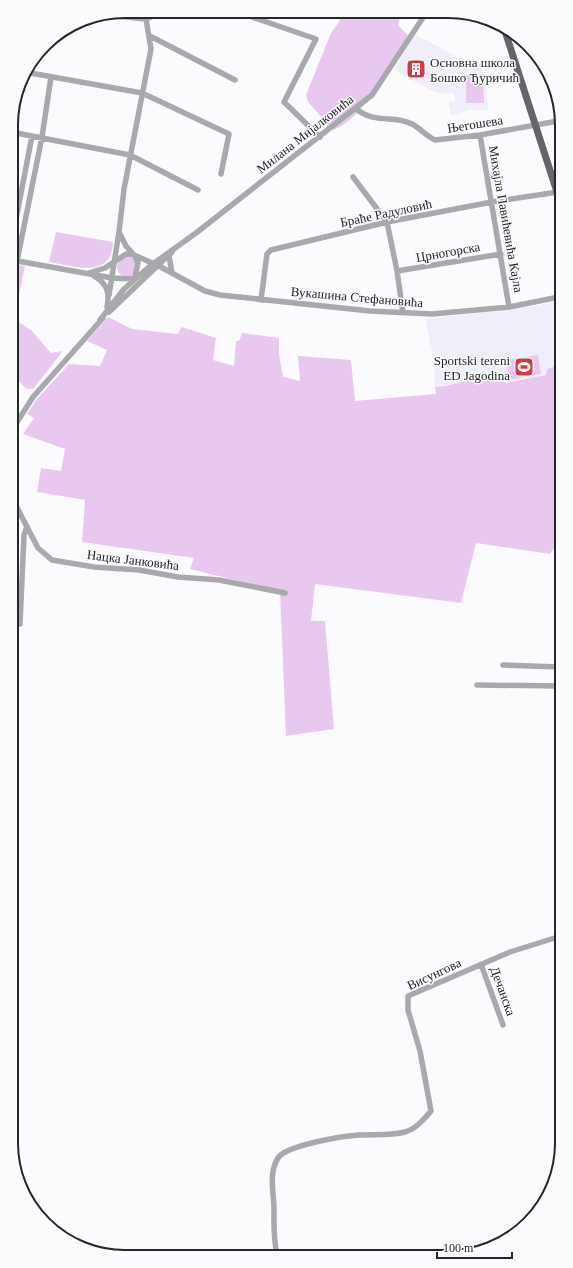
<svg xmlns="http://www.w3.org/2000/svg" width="573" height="1268" viewBox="0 0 573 1268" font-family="Georgia,serif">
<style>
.built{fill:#eeeff9}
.green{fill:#e8c8ee}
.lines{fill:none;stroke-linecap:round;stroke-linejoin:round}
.minor{stroke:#a7a9ac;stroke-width:5.5}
.major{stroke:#62656a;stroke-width:7}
.labels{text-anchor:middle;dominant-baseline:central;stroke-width:3;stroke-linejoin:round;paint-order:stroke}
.poi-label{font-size:13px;fill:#252629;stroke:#fbfbfe;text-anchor:start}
.street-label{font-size:13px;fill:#252629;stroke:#fbfbfe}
.rim{fill:none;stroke:#252629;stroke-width:2}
</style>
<rect width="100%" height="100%" fill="#fbfbfe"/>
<!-- built -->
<path class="built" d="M415,34L452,54L466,64L485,63L488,110H470L451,115L448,102L455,101L454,93L445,94L433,91L394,70Z
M559,301V365L547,369L546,375L506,383L504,377L492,374H479L457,383L435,387L433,356L425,319L536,306Z"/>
<!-- green -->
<path class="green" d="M341,12L401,13L398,25L408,35C394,61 362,121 333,130L308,102L306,95L331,33L339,22Z
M483,74L484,103H466V75Z
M56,232L113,242C111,280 75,266 49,262Z
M117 267a10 10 0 1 1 20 0a10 10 0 1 1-20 0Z
M12,264L25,266L16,308L12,307Z
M108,317L132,329L178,334L182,327L216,338L213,360L234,366L236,341H239L242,333L279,338V354L283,377L300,381L298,356L351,360L355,401L436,394L435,387C443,386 451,385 458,383C478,376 481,371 504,377L506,383L546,375L547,369L559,365L560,530L556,546L550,554L476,543L461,603L315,584L311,621H325L334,729L286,736L280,591L190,569L194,558L82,542L85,500L37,492L41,468L61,471L65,449L23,434L34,418L27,414L36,400L69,364L100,366L107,350L87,341Z
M12,318L31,330L51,353L63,351L33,389H26L17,379L12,377Z
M538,355L541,374L509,380L506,360Z"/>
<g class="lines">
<!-- minor -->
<path class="minor" d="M238,12L316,39L284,102L320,137
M107,15L146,19L165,11
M150,36L235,80
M25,72L142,93L229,134L221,174
M356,109C377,125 393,114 412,124C420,128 426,136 435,140L480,135L558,121
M11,132L130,155L198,190
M480,135L509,307
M353,177L387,222L397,271L403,313
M119,232L126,246L134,255L159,266L205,291L220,295L370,311L432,314L509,307L559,297
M12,240L32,136
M134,255L138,263L135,277
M169,256L172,273
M12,260L112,278L134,279
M17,261L42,137L51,77
M397,271L501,254
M89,273L105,268L126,254L134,255
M94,276C107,283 110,293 107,307
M109,295L119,232L124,189L151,49L146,19
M261,300L267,254L271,250L387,222L492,202L558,192
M109,312L172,252
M100,320L124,289L150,266L196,233L372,95L426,13
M12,419L17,422
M12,430L33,397L103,318
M13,500L38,548L52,560L94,567L139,570L178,577L219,580L285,593
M20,624L24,535L27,526
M503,665L560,667
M477,685L560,686
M481,964L503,1025
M277,1254C273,1238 274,1222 274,1206C273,1189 269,1173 278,1158C286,1145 344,1136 359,1135C374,1134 391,1136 405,1132C416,1129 424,1119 431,1111L420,1051L408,1010V996L510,952L561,936"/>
<!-- major -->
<path class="major" d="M505,31L558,195"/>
</g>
<!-- icons -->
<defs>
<symbol id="building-square" viewBox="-11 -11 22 22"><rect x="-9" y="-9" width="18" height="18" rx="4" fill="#cc3c48" stroke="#fbfbfe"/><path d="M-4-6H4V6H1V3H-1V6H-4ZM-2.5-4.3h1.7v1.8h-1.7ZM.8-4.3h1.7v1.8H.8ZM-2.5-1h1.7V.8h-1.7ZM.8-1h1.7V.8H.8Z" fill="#fff"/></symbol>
<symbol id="stadium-square" viewBox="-11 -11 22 22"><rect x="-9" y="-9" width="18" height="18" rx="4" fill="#cc3c48" stroke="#fbfbfe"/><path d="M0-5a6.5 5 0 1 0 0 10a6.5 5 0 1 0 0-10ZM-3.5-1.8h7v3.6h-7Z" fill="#fff"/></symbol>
</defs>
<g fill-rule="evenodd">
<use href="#building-square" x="405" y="58" width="22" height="22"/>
<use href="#stadium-square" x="513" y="356" width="22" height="22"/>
</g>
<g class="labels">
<!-- poi labels -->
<g class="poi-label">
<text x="430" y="62">Основна школа<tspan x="430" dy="15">Бошко Ђуричић</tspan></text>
<text x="510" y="360" text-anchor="end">Sportski tereni<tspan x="510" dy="15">ED Jagodina</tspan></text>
</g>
<!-- street labels -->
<g class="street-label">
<text transform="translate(475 124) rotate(-9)">Његошева</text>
<text transform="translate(305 134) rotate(-38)">Милана Мијалковића</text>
<text transform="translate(386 213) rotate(-12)">Браће Радуловић</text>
<text transform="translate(506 219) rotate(80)">Михајла Павићевића Кајла</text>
<text transform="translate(448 252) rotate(-10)">Црногорска</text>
<text transform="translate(357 297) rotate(5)">Вукашина Стефановића</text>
<text transform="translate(133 560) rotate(7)">Нацка Јанковића</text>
<text transform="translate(434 974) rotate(-25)">Висунгова</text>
<text transform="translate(503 991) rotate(70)">Дечанска</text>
</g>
</g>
<!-- crop -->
<path d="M0 0H573V1268H0ZM125 18H448A107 107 0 0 1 555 125V1143A107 107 0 0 1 448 1250H125A107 107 0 0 1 18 1143V125A107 107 0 0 1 125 18Z" fill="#fbfbfe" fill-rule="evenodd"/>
<path class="rim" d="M125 18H448A107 107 0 0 1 555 125V1143A107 107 0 0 1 448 1250H125A107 107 0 0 1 18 1143V125A107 107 0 0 1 125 18Z"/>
<!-- scale -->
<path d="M437 1252v6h75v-6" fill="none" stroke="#252629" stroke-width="2"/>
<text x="443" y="1252" font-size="12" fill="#252629" stroke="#fbfbfe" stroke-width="3" paint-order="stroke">100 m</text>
</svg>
